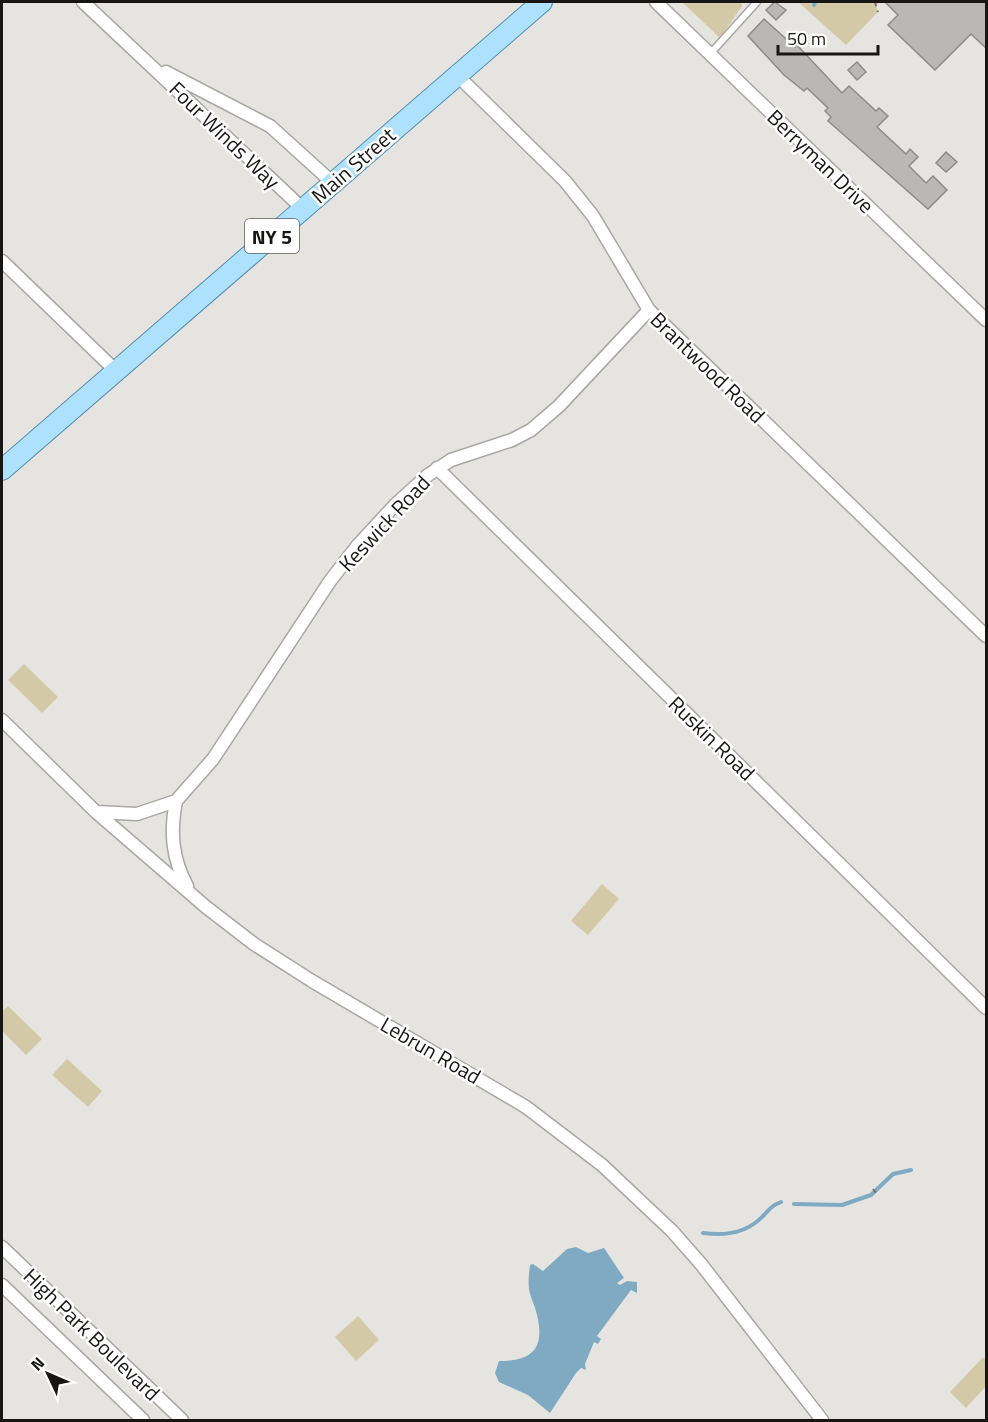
<svg xmlns="http://www.w3.org/2000/svg" width="988" height="1422" viewBox="0 0 988 1422" font-family="'Titillium Web',sans-serif">
<style>
.green{fill:#d4c9a6}
.water{fill:#80aac2}
.lines{fill:none;stroke-linecap:round;stroke-linejoin:round}
.stream{stroke:#80aac2;stroke-width:4}
.building{fill:#b9b8b5;stroke:#8b8b88;stroke-width:1.5}
.lane-casing{stroke:#a7a7a4;stroke-width:9}
.street-casing{stroke:#a7a7a4;stroke-width:15}
.primary-casing{stroke:#568daa;stroke-width:22}
.path{stroke:#747371;stroke-width:2;stroke-dasharray:4.5 4.5;stroke-linecap:butt}
.lane{stroke:#fff;stroke-width:6}
.street{stroke:#fff;stroke-width:12}
.primary{stroke:#aee1fd;stroke-width:20}
.labels{text-anchor:middle;dominant-baseline:central;stroke-width:5;stroke-linejoin:round;paint-order:stroke}
.shield{fill:#fff;stroke:#5d5c5b;stroke-width:1.5}
.shield-label{font-size:20px;font-weight:bold;fill:#171615}
.street-label{font-size:21px;fill:#171615;stroke:#fff}
</style>
<rect width="100%" height="100%" fill="#e5e4e1"/>
<!-- green -->
<path class="green" d="M682,2H741L742,6L720,38Z
M798,2H879L876,5L878,12L846,45Z
M24,664L58,697L42,713L8,680Z
M602,884L619,899L588,935L571,921Z
M8,1006L42,1039L26,1055L2,1031V1012Z
M67,1059L102,1091L88,1107L52,1075Z
M358,1316L379,1340L356,1361L335,1337Z
M983,1357L986,1360V1386L966,1408L950,1392Z"/>
<!-- water -->
<path class="water" d="M576,1247L588,1253L604,1248L624,1278L617,1283L620,1285L627,1281L637,1282V1293L631,1290L597,1336L601,1339L598,1344L594,1342L585,1364L586,1370L581,1368L576,1373L550,1413L528,1395L499,1382L495,1373L499,1361C534,1361 546,1347 536,1311C534,1304 530,1296 529,1289C528,1281 529,1273 530,1265L533,1264L543,1271L567,1249Z"/>
<g class="lines">
<!-- stream -->
<path class="stream" d="M814,5L815,2
M794,1204L842,1205L871,1195L893,1174L911,1170
M703,1233C724,1236 747,1233 763,1216C770,1209 771,1206 781,1202"/>
</g>
<!-- building -->
<path class="building" d="M775,2L786,10L776,20L766,10Z
M885,2H987V49L971,34L935,70L888,25L898,15Z
M764,19L795,47L797,45L842,93L849,86L876,111L879,108L888,116L877,127L906,154L910,149L918,157L909,166L926,183L933,176L947,190L928,209L828,121L831,117L825,111L828,108L807,88L804,91L784,75L748,36Z
M857,62L866,72L857,80L848,70Z
M946,152L957,162L946,172L936,163Z"/>
<g class="lines">
<defs>
<path id="lane" d="M710,54L757,2"/>
<path id="street" d="M83,2L303,209
M656,2L986,320
M166,72L270,126L333,183
M457,75L565,181L593,216L649,310L986,636
M2,261L116,371
M437,468L986,1008
M2,720L96,812L206,907L254,944L312,981L526,1107L602,1165L672,1231L701,1264L822,1420
M176,801C170,832 172,858 187,886
M96,812L137,814L176,801L213,759L330,581L358,545L395,505L428,475L451,460L512,440L531,430L559,406L649,310
M2,1247L182,1420
M2,1285L143,1420"/>
<path id="primary" d="M2,470L542,2"/>
</defs>
<!-- lane casing -->
<use href="#lane" class="lane-casing"/>
<!-- street casing -->
<use href="#street" class="street-casing"/>
<!-- primary casing -->
<use href="#primary" class="primary-casing"/>
<!-- path -->
<path class="path" d="M875,2L878,12
M873,1189L877,1194"/>
<!-- lane -->
<use href="#lane" class="lane"/>
<!-- street -->
<use href="#street" class="street"/>
<!-- primary -->
<use href="#primary" class="primary"/>
</g>
<g class="labels">
<!-- shield labels -->
<rect class="shield" x="245" y="219" width="54" height="34" rx="4.5"/>
<g class="shield-label">
<text x="272" y="236">NY 5</text>
</g>
<!-- street labels -->
<g class="street-label">
<text transform="translate(225 135) rotate(44)">Four Winds Way</text>
<text transform="translate(821 161) rotate(44)">Berryman Drive</text>
<text transform="translate(353 165) rotate(-41)">Main Street</text>
<text transform="translate(708 367) rotate(44)">Brantwood Road</text>
<text transform="translate(384 523) rotate(-47)">Keswick Road</text>
<text transform="translate(712 738) rotate(44)">Ruskin Road</text>
<text transform="translate(431 1050) rotate(30)">Lebrun Road</text>
<text transform="translate(92 1334) rotate(44)">High Park Boulevard</text>
</g>
</g>
<!-- border -->
<rect width="988" height="1422" fill="none" stroke="#171615" stroke-width="6"/>
<!-- north arrow -->
<g transform="translate(48 1374) rotate(314)" stroke="#ffffff" stroke-width="4.5" paint-order="stroke">
<path d="M0-4.5L10 22L0 15L-10 22Z" fill="#171615"/>
<text y="-9" font-size="16" font-weight="bold" text-anchor="middle" fill="#171615">N</text>
</g>
<!-- scale -->
<path d="M778 45v9h100v-9" fill="none" stroke="#171615" stroke-width="3"/>
<text x="787" y="45" font-size="18" fill="#171615" stroke="#ffffff" stroke-width="4.5" paint-order="stroke">50 m</text>
</svg>
